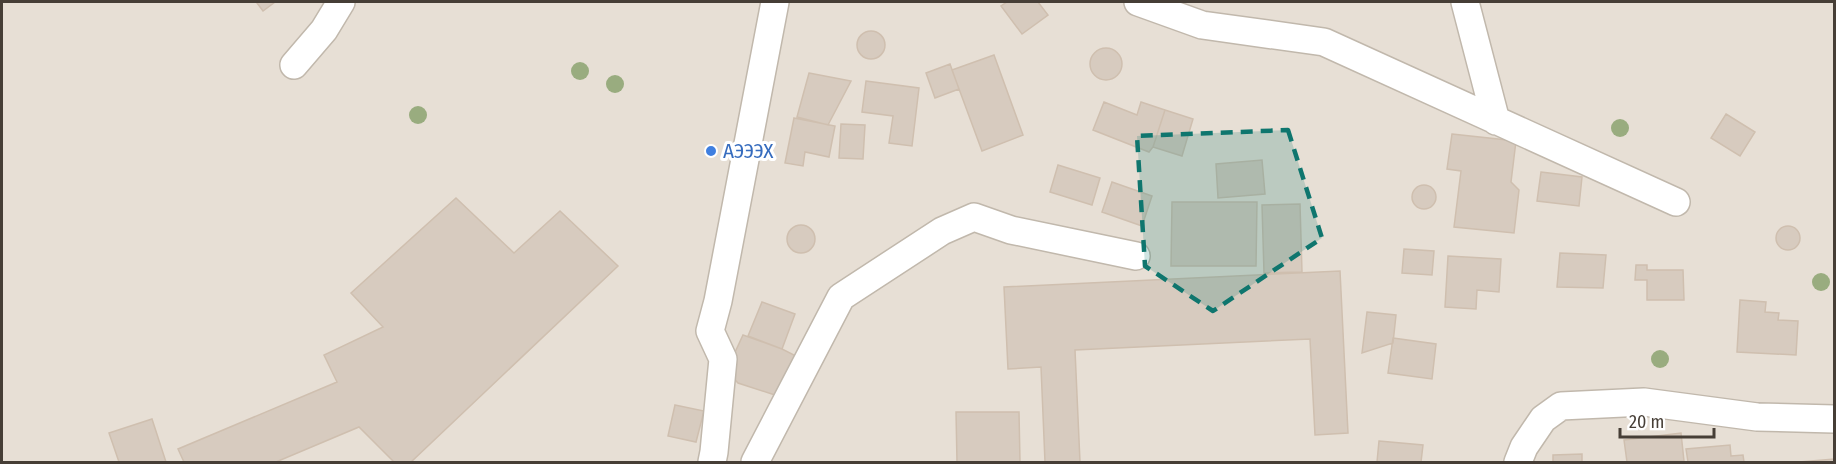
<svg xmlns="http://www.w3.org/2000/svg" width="1836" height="464" viewBox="0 0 1836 464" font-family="'Fira Sans Condensed',sans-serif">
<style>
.residential{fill:#e7dfd5}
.building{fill:#d7cbbf;stroke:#cfbfaf;stroke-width:1.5}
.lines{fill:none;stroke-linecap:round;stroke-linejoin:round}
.minor-casing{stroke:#c1b8ac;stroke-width:30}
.minor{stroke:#fff;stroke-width:27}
.tree{fill:#99ac7f}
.marked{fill:#0f766e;fill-opacity:0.2;stroke:#0f766e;stroke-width:4.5;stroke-dasharray:12 8;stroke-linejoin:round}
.shop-dot{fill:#3f7fe0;stroke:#fff;stroke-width:2}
.labels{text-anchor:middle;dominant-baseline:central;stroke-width:6;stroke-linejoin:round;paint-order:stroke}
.shop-label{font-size:21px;fill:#366cbe;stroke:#fff;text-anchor:start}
</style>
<rect width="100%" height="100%" fill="#f3eee6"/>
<!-- residential -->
<path class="residential" d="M2,2H1834V462H2Z"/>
<!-- building -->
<path class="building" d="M259,2H275L263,11L257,3Z
M1007,2H1038L1048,15L1022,34L1001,6Z
M857 45a14 14 0 1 1 28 0a14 14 0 1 1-28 0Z
M1090 64a16 16 0 1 1 32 0a16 16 0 1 1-32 0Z
M994,55L1023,135L982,151L952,70Z
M950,64L959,89L935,98L926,73Z
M809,73L851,81L828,125L797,117Z
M866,81L919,88L912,146L889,143L893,116L862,112Z
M1104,102L1137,115L1141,102L1165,110L1153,147L1149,152L1093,130Z
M1165,110L1193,119L1182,156L1153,147Z
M1726,114L1755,132L1740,156L1711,138Z
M794,118L835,126L829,157L805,152L803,166L785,163Z
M841,124L865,125L863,159L839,158Z
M1452,134L1516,141L1511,182L1519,190L1514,233L1454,227L1461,171L1447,169Z
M1262,160L1265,194L1218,198L1216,164Z
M1058,165L1100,178L1092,205L1050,192Z
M1541,172L1582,177L1579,206L1537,201Z
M1112,182L1152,196L1142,226L1102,212Z
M1412 197a12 12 0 1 1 24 0a12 12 0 1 1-24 0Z
M456,198L514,253L560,211L618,266L411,462H394L359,427L276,462H184L178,449L337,382L324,355L383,327L351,293Z
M1172,202H1257L1256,266H1171Z
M1300,204L1302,272L1264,273L1262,205Z
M787 239a14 14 0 1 1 28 0a14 14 0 1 1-28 0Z
M1776 238a12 12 0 1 1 24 0a12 12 0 1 1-24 0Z
M1404,249L1434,251L1432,275L1402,273Z
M1560,253L1606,255L1603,288L1557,287Z
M1448,256L1501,259L1499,292L1477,290L1476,309L1445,307Z
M1636,265H1647V270H1683L1684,300H1647V280H1635Z
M1340,271L1348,433L1315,435L1310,339L1075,350L1080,462H1045L1041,367L1008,369L1004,287Z
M1740,300L1766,302L1765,312L1779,313L1778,320L1798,321L1796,355L1737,352Z
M762,302L795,314L782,349L748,336Z
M1367,312L1396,315L1393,343L1362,353Z
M743,335L782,349L796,356L778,396L738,383L729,373L731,361Z
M1393,338L1436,344L1432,379L1388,373Z
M675,405L704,411L696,442L668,436Z
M956,412H1019L1020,462H957Z
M152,419L166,462H119L109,433Z
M1681,433L1684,461L1627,462L1624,440Z
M1379,441L1423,445L1421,462H1377Z
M1730,445L1731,456L1743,455L1744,462H1688L1686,449Z
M1582,454V462H1553V455Z
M1834,459V462H1799Z"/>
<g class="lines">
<defs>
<path id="minor" d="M1138,2L1202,25L1324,42L1676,202
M1465,2L1496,121
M294,65L324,30L341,2
M712,462L714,452L723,359L710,331L718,301L775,2
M755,462L841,297L942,231L974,217L1011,230L1136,256
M1518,462L1524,447L1543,419L1561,406L1644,402L1757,417L1834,419"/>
</defs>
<!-- minor casing -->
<use href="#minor" class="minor-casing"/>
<!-- minor -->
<use href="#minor" class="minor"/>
</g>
<!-- trees -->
<g class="tree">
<circle cx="580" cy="71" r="9"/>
<circle cx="615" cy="84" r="9"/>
<circle cx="418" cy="115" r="9"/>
<circle cx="1620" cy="128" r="9"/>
<circle cx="1821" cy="282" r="9"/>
<circle cx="1660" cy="359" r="9"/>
</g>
<!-- marked area -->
<path class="marked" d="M1288,130L1322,238L1213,311L1145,266L1137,136Z"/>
<!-- markers -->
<circle class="shop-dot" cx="711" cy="151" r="6"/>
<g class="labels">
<!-- shop labels -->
<g class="shop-label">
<text x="723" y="151">АЭЭЭХ</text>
</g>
</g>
<!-- border -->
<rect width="1836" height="464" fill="none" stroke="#463e36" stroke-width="6"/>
<!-- scale -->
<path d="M1620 428v9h94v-9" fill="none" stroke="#463e36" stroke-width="3"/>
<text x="1629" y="428" font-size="18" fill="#463e36" stroke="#ffffff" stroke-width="4.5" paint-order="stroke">20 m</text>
</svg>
